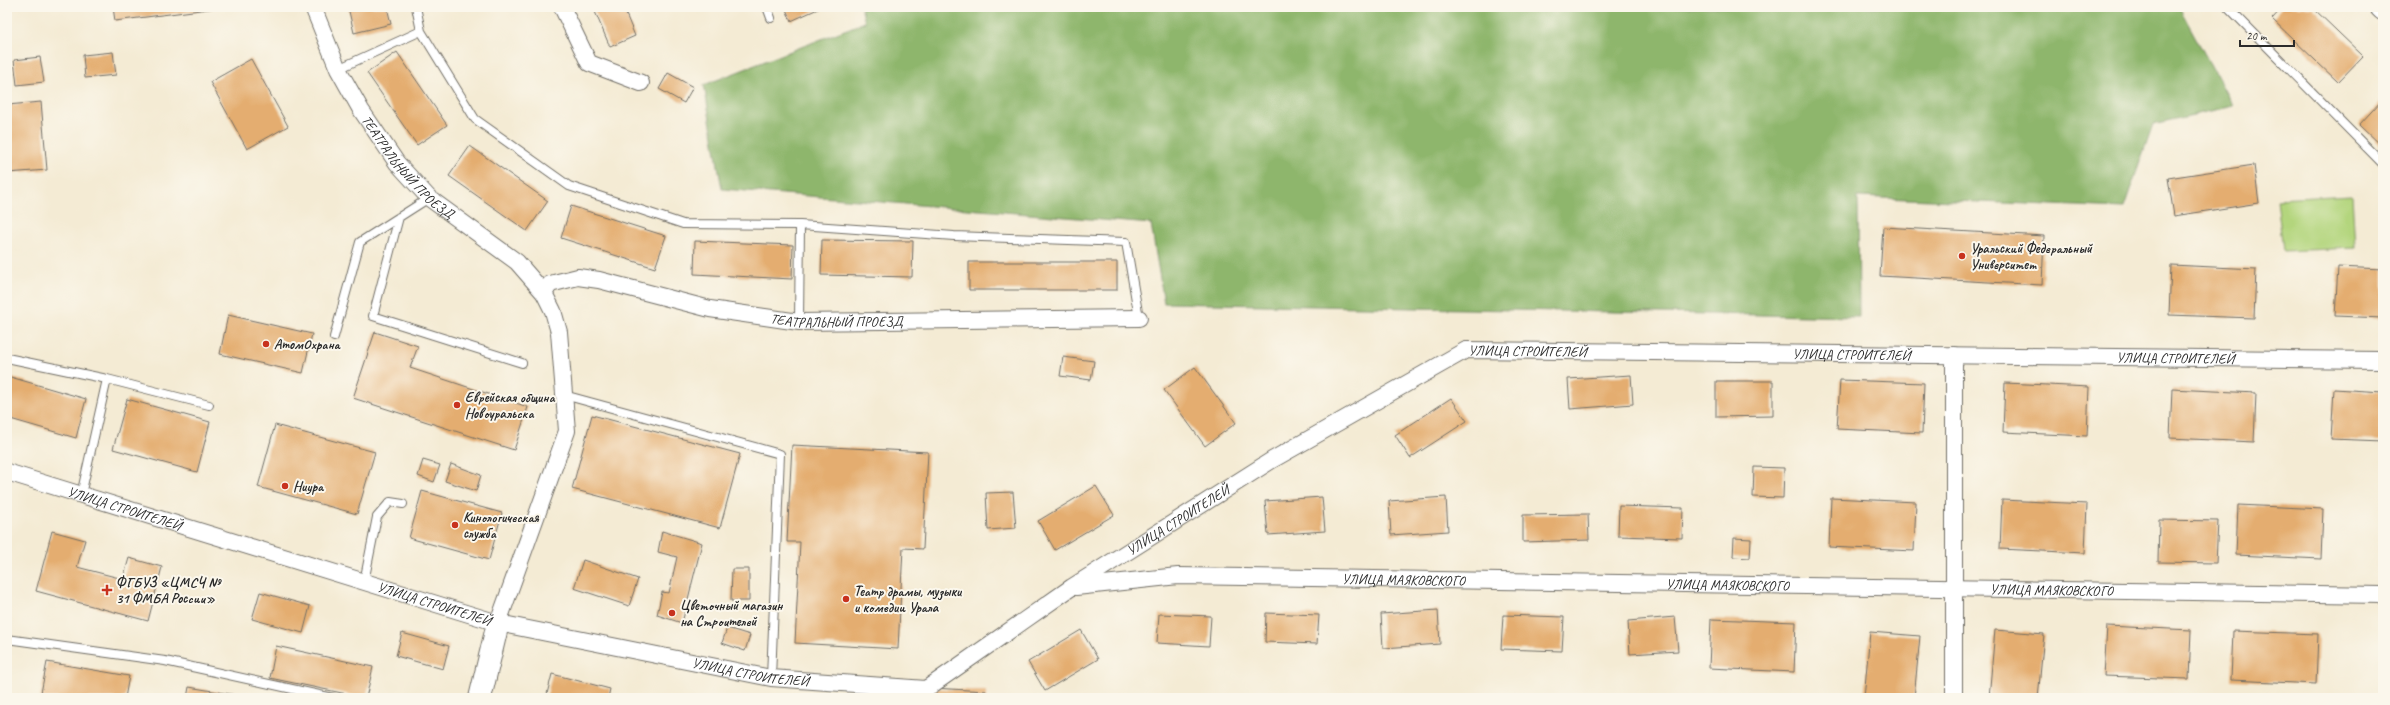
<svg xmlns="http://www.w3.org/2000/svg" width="2390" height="705" viewBox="0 0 2390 705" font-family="Caveat,sans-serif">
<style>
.green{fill:#b3d57d;stroke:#6f8054}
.forest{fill:#8eb66c;stroke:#5c704c}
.building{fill:#e4ad6f}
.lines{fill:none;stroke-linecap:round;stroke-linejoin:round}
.lane-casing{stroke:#716e66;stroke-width:10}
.street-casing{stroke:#716e66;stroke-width:18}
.secondary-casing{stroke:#716e66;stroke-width:24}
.lane{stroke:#fff;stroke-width:8}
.street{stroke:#fff;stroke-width:16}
.secondary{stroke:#fff;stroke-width:22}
.poi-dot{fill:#c8321e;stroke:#fbf7ec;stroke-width:1.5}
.labels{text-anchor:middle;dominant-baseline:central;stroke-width:4;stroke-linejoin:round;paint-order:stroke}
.street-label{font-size:14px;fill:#2b2b2b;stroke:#fbf7ec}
.poi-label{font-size:14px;font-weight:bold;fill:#2b2b2b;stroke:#fbf7ec;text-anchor:start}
</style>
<rect width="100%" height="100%" fill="#fbf7ec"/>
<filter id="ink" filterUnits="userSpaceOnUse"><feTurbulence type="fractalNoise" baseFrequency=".025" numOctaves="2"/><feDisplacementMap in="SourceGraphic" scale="8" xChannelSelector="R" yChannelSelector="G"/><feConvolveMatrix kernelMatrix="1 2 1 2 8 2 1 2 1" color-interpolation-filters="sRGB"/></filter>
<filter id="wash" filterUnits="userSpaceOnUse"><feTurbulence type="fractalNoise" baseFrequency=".012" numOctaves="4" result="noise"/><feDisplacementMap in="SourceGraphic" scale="16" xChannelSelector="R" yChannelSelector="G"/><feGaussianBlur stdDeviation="0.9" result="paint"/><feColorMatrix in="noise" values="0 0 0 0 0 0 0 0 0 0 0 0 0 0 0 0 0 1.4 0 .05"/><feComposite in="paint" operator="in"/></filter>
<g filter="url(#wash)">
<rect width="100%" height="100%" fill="#f4ebd4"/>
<!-- green -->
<path class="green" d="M2352,195L2355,248L2283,251L2277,199Z"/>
<!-- forest -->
<path class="forest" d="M861,7H2055L2056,9L2179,7L2233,106L2153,124L2124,208L1858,197L1859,317L1164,303L1151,224L722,189L704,85L865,22Z"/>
<g id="blocks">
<!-- building -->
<path class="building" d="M113,7H216V8L115,21Z
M348,7H387L391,24L354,33Z
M593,7H623L635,36L610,47Z
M785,7H819L820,8L791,21Z
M2283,7H2312L2363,56L2338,82L2272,19Z
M113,52L116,75L85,78L83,55Z
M397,52L447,125L417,145L367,73Z
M40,57L44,82L17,85L14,60Z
M251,59L288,126L247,149L210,82Z
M668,73L693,87L684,103L659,89Z
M2383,99V148L2359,125Z
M41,102L47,170L7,173V105Z
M470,146L548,201L527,231L449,176Z
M2254,165L2259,203L2174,216L2168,178Z
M571,206L666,236L655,268L561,238Z
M1883,227L2044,236L2042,285L1880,276Z
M822,240L913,241L912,277L821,275Z
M695,241L793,245L792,279L694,274Z
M969,262H1117V290H969Z
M2171,265L2256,269L2254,318L2169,315Z
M2338,267L2383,269V318L2335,316Z
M228,315L312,334L303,373L220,354Z
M375,332L418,346L410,368L528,407L514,450L353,398Z
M1063,357L1094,361L1091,380L1060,376Z
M1195,367L1236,423L1205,446L1164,390Z
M1631,375L1633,404L1570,409L1568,379Z
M7,376L86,399L76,438L7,418Z
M1840,380L1924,383L1922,433L1837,429Z
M1716,381H1773V416L1716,417Z
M2005,383L2089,387L2087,436L2003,432Z
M2172,389L2256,393L2254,442L2170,438Z
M2334,389L2383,392V441L2331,439Z
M1451,398L1467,421L1410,458L1395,435Z
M127,399L210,422L197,472L113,449Z
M592,415L740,454L720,528L572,489Z
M275,425L375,452L357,514L258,487Z
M792,445L928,452L923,549L903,548L898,649L795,643L800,542H787Z
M423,460L440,465L434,482L418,476Z
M451,464L481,475L476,491L445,481Z
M1754,467L1784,468L1783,498L1753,497Z
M1096,486L1114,515L1055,550L1038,521Z
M422,491L502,513L489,560L409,538Z
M1013,492L1016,528L988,530L986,493Z
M1322,497L1325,531L1268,535L1265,501Z
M1446,497L1448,531L1391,535L1389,501Z
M1831,498L1916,502L1914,551L1829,547Z
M2002,500L2087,504L2085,553L2000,549Z
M2238,505L2323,509L2321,559L2236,555Z
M1619,506L1683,508L1682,538L1618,536Z
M1588,514L1589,540L1523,542V515Z
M2159,520L2218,521L2216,563L2158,562Z
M52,531L85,540L77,567L123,579L129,558L162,567L148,621L36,591Z
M662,531L702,543L682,623L657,615L662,592L669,593L677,557L658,552Z
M1734,538L1751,539L1750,558L1733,557Z
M583,560L638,579L629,606L574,588Z
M732,569H749V601H731Z
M260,592L310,606L303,633L252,619Z
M1438,610L1440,644L1383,648L1381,614Z
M1266,613L1319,615L1317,644L1265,642Z
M1159,614L1211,616L1209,646L1157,643Z
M1503,615L1564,617L1562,651L1501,649Z
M1675,617L1678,651L1630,654L1628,621Z
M1711,619L1796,622L1794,672L1709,668Z
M2107,626L2191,630L2189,679L2104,676Z
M727,628L750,635L745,651L722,643Z
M1081,630L1098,659L1045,691L1028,662Z
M1995,630L2044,634L2038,698H1989Z
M2233,631L2318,634L2316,684L2231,680Z
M1870,632L1920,636L1914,698H1864Z
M402,633L449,646L443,669L396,656Z
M276,646L373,667L366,698L270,678Z
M47,662L129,676L125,698H40Z
M552,674L610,689L608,698H546Z
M189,687L248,697V698H187Z
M932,688L986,691V698H932Z"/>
</g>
</g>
<g filter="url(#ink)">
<use href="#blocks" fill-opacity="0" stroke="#716e66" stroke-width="1"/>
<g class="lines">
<defs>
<path id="lane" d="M767,7L771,18
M2228,7L2383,164
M421,31L475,119L569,186L683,224L800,225L954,236L1126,242L1139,318
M338,69L421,31L416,7
M399,217L373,316L522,363
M799,322L800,225
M334,337L360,242L429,198
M7,358L107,379L81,495
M107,379L209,405
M564,395L780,454L771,678
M364,582L377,517L390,502L403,504
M7,639L165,661L333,698"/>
<g id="street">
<path id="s1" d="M313,7L338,69L361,110L397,163L429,198L517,262L544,293L553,311L559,332L567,431L498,623"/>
<path d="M562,7L589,63L641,83"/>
<path id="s2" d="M544,293L550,284L578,277L599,280L710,309L799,322L1139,318"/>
<path d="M1954,355V698"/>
<path id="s3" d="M7,472L498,623L771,678L926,689L1072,587L1272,460L1466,350L2383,360"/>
<path id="s4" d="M1076,587L1178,576L2383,595"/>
</g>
<path id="secondary" d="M2381,7L2383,9
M480,698L498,623"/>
</defs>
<!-- lane casing -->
<use href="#lane" class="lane-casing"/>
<!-- street casing -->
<use href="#street" class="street-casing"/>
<!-- secondary casing -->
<use href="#secondary" class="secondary-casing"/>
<!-- lane -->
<use href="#lane" class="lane"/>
<!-- street -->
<use href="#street" class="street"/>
<!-- secondary -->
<use href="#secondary" class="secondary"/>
</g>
</g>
<!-- markers -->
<g class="poi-dot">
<circle cx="1962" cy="256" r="4"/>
<circle cx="266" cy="344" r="4"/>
<circle cx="457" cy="405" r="4"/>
<circle cx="285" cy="486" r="4"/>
<circle cx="455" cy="525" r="4"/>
<path d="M105 584h4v4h4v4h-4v4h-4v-4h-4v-4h4z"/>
<circle cx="846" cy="599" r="4"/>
<circle cx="672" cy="613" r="4"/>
</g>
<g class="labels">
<!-- street labels -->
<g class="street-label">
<text stroke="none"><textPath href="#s1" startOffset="188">ТЕАТРАЛЬНЫЙ ПРОЕЗД</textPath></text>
<text stroke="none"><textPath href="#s2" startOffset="303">ТЕАТРАЛЬНЫЙ ПРОЕЗД</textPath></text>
<text stroke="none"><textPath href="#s3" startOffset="1647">УЛИЦА СТРОИТЕЛЕЙ</textPath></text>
<text stroke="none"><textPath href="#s3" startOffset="1971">УЛИЦА СТРОИТЕЛЕЙ</textPath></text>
<text stroke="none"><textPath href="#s3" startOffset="2295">УЛИЦА СТРОИТЕЛЕЙ</textPath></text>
<text stroke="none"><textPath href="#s3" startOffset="123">УЛИЦА СТРОИТЕЛЕЙ</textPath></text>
<text stroke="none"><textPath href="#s3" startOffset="1251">УЛИЦА СТРОИТЕЛЕЙ</textPath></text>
<text stroke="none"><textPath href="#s4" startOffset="328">УЛИЦА МАЯКОВСКОГО</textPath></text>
<text stroke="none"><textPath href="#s4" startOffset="652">УЛИЦА МАЯКОВСКОГО</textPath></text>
<text stroke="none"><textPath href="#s4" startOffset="976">УЛИЦА МАЯКОВСКОГО</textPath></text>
<text stroke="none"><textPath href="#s3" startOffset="447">УЛИЦА СТРОИТЕЛЕЙ</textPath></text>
<text stroke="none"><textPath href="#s3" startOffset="771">УЛИЦА СТРОИТЕЛЕЙ</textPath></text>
</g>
<!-- poi labels -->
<g class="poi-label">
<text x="1970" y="248">Уральский Федеральный<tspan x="1970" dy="16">Университет</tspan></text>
<text x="274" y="344">АтомОхрана</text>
<text x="465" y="397">Еврейская община<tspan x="465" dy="16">Новоуральска</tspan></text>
<text x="293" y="486">Ниура</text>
<text x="463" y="517">Кинологическая<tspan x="463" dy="16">служба</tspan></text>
<text x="116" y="582">ФГБУЗ «ЦМСЧ №<tspan x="116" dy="16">31 ФМБА России»</tspan></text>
<text x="854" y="591">Театр драмы, музыки<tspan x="854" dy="16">и комедии Урала</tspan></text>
<text x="680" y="605">Цветочный магазин<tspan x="680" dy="16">на Строителей</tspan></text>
</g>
</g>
<!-- margin -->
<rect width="2390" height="705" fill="none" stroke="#fbf7ec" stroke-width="24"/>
<!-- scale -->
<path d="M2240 40v6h54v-6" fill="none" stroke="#2b2b2b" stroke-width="2"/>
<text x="2246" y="40" font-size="12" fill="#2b2b2b" stroke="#fbf7ec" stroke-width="3" paint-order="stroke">20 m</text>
</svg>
